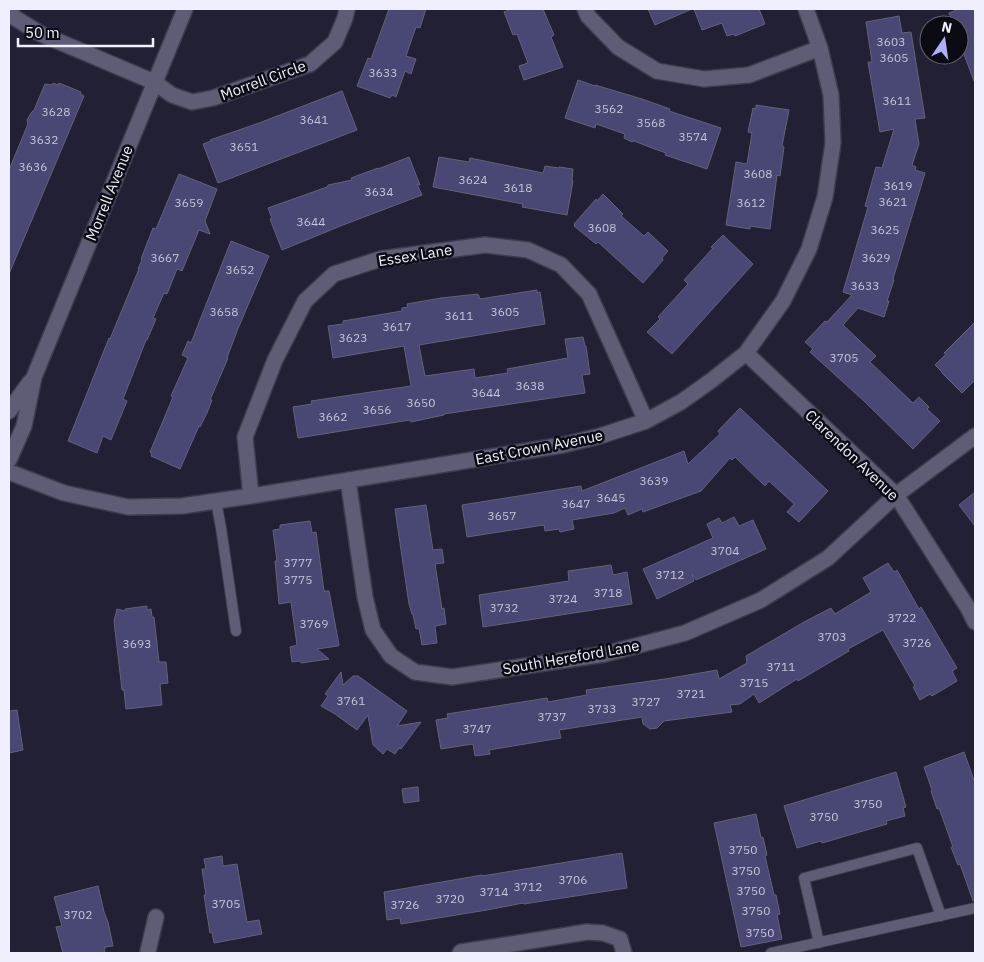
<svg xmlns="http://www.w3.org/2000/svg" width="984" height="962" viewBox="0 0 984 962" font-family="'IBM Plex Sans',sans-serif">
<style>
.building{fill:#494773;stroke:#626279}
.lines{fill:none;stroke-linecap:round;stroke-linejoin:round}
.service-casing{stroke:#3d3c4d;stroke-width:12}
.minor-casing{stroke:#3d3c4d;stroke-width:18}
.tertiary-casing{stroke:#3d3c4d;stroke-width:18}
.service{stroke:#5e5d75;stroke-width:10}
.minor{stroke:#5e5d75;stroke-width:15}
.tertiary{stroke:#5e5d75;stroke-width:15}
.labels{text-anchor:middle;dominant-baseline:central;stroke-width:5;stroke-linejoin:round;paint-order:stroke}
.number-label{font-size:12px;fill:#c6c5da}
.street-label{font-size:15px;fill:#efeffd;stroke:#0b0b14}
</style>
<rect width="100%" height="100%" fill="#212034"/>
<!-- building -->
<path class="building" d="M389,9H426L420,28L416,27L406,56L416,59L411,74L405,71L396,97L392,95L390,98L357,86L368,58L371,59Z
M511,9H543L554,35L551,37L563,67L524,80L519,66L528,63L517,34L513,35L504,12Z
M648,9H692L655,25Z
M694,9H759L765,24L735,36L734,34L727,36L722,23L702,30Z
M959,9H975V80L974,81L959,41V25H954L949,13Z
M899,16L902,33L911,32L925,118L915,119L919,144L912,165L916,167L915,170L925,173L893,279L894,280L887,301H889L884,317L858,308L843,325L876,356L870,362L913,403L919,397L929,407L927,409L940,421L913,449L865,402L810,352L813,349L805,342L825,321L827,322L852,295L843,292L868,207L865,206L876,167L882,168L894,129L880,132L868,62H872L866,22Z
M578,80L595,86V85L642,99L670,109L669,111L721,128L707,169L665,155L666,153L652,148L634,141L632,142L624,138L625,134L596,124L595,128L565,118Z
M53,83L58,85L59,83L81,92L80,94L84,96L9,274V170L28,124L27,120L31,113L34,110L45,84L52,85Z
M342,91L357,130L218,183L203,144L211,141L210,140L259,123Z
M756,105L789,110L782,146L784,147L780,176L777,175L770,229L750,226V229L726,225L736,162L747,164L752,133L748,132L753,108L756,109Z
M409,157L420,185L417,184L422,195L343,225L282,250L270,219L272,218L268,208L327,187L328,185L352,180L351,178L378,168V169Z
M439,157L469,162L470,158L543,173L545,166L559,168V167L573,169L572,181H573L567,215L522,207L523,204L433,187Z
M179,174L217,189L205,221L210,234L199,230L182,271L177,269L167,294L164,293L153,318L156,319L147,340H146L123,399L127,401L111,440L103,436L97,453L68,441L109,338L110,339L139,269H138L142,260L141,259L153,228L156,229Z
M603,194L623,214L621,216L644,236L648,232L668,251L662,258L663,260L643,283L598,242L596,244L574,226L575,225L574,224L596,199L597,201Z
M723,235L753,264L672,354L647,332L660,319L658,317L688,284L684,280L713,248L711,247Z
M231,241L269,256L237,331L227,358H228L210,400H212L207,413L200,427L199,426L180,469L151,456L152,454L150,452L173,397L171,396L188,358L182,355L188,341L191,343Z
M537,290V293L540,292L545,324L419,345L425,376L474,369L475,378L508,373L507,369L568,358L565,339L583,337L585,346H586L590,374L582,375L585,393L444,414V415L411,422L410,420L298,438L293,407L312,404L311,401L411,386L404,346L333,358L328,326L343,324V321L402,311V308L408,307L407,304L441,298L478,294L480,299Z
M975,322V380L962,393L942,373V372L935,365L946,354L944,353Z
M740,408L828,491L799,522L787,512L794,504L769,481L765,486L735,457L732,460L730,458L701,491L643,512L642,509L628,515L625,508L614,513L572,520L574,529L560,532L559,529L545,531L544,525L467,537L462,505L581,486L582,491L684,451L688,464L720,434L718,431Z
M975,492V526L959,505Z
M426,505L433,550L442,549L444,563L435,564L442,609L444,608L446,624L435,626L437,643L422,645L419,628L416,629L413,614H412L409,604L395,509Z
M734,517L739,526L753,520L766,549L696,580L692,574L694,581L657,599L643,569L713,538L707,524L719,518L722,523Z
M310,521L312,533L316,532L324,591H329L339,645L338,646L317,649L329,659L301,663L300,661L292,662L290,647L297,645L291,602L279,604L275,561H277L273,530L280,529V525Z
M888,563L894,572L897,570L919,609L921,607L957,668L952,671L957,681L932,696L930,694L920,700L913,687L915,686L883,630L848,649L849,651L798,681L797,679L759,703L754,694L740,704L730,705L732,712L664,721L657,728L650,729L643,724L642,717L559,730L561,738L489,750L490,754L475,756L473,744L441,749L436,720L448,718L447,714L547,698L548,702L587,695L586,690L665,679L717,670L719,679L747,663L746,656L804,622L831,608L835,614L871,592L863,578Z
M611,565L613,575L627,572L632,604L483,627L479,595L569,581L568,571Z
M147,606V610L151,609L152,617H154L159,662H166L168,683L160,684L162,705L126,709L124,690H122L114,621L117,609L125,611V609Z
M341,672L343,685L353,676H358L407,711L397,726L421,722L401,749L399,748L395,754L387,749L383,754L373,745L368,715L357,730L335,714L321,706L328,696L325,694Z
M17,710L23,750L9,753V711Z
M964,752L975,783V901H973L960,864L958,865L951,847H953L939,808L937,809L931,791L932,790L924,767Z
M896,772L906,807L903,808L905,816L886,821L887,824L822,843L821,841L797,848L784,806Z
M416,787H418L419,801L404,803L402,789Z
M756,814L761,838L763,837L767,855L765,856L774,895H776L780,914L777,915L782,939L741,947L714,823Z
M622,853L627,888L524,904L523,903L487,910L401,924L400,918L387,920L384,892L482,875V876Z
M222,856L223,866L237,864L247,922L259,920L262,934L214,943L212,932L210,933L204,895H206L202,869H206L204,859Z
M98,886L104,912L108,922L113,946L105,947V949H104L105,953H63L56,927L62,926L54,897Z"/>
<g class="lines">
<defs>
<path id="service" d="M216,501L221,528L236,631
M819,943L804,878L917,848L941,916
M771,953L975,908"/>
<path id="minor" d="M585,9L588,16L618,47L657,71L704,79L749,75L820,48
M9,11L15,18L41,34L154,82L172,95L192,102L213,98L310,64L335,42L345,18L347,9
M746,353L896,495L968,608L975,622
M9,472L64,493L128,507L182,506L251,496L563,445L600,436L646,421L681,402L712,380L746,353L783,301L809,249L825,197L833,143L831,95L820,48L806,9
M348,480L365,597L373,630L391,656L415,672L452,677L605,654L685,633L761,600L828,558L896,495L975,436
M251,496L245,437L275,360L305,301L334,274L380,259L485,245L528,250L561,265L589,294L646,421
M148,953V951L156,917
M460,953L461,952L587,932L603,933L620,939L624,953"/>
<path id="tertiary" d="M9,411L30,382
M9,460L24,426L34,377L185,9"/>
</defs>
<!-- service casing -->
<use href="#service" class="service-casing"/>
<!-- minor casing -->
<use href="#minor" class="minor-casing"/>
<!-- tertiary casing -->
<use href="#tertiary" class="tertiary-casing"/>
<!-- service -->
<use href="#service" class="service"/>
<!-- minor -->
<use href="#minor" class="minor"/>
<!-- tertiary -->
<use href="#tertiary" class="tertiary"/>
</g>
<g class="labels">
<!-- number labels -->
<g class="number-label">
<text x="891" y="41">3603</text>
<text x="894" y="57">3605</text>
<text x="383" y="72">3633</text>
<text x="897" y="100">3611</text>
<text x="609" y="108">3562</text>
<text x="56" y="111">3628</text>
<text x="314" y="119">3641</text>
<text x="651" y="122">3568</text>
<text x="693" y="136">3574</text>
<text x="44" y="139">3632</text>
<text x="244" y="146">3651</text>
<text x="33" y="166">3636</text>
<text x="758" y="173">3608</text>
<text x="473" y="179">3624</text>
<text x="898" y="185">3619</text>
<text x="518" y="187">3618</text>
<text x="379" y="191">3634</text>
<text x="893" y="201">3621</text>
<text x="189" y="202">3659</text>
<text x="751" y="202">3612</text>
<text x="311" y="221">3644</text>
<text x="602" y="227">3608</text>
<text x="885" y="229">3625</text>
<text x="165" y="257">3667</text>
<text x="876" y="257">3629</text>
<text x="240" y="269">3652</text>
<text x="865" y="285">3633</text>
<text x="224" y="311">3658</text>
<text x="505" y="311">3605</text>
<text x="459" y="315">3611</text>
<text x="397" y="326">3617</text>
<text x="353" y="337">3623</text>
<text x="844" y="357">3705</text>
<text x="530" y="385">3638</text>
<text x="486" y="392">3644</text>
<text x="421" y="402">3650</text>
<text x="377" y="409">3656</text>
<text x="333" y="416">3662</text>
<text x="654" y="480">3639</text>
<text x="611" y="497">3645</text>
<text x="576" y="503">3647</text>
<text x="502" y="515">3657</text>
<text x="725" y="550">3704</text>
<text x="298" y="562">3777</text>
<text x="670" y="574">3712</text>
<text x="298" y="579">3775</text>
<text x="608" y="592">3718</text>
<text x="563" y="598">3724</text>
<text x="504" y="607">3732</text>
<text x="902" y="617">3722</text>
<text x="314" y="623">3769</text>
<text x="832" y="636">3703</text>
<text x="917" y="642">3726</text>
<text x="137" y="643">3693</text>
<text x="781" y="666">3711</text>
<text x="754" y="682">3715</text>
<text x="691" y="693">3721</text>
<text x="351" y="700">3761</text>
<text x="646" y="701">3727</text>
<text x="602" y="708">3733</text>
<text x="552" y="716">3737</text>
<text x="477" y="728">3747</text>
<text x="868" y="803">3750</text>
<text x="824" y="816">3750</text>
<text x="743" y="849">3750</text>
<text x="746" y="870">3750</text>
<text x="573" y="879">3706</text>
<text x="528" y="886">3712</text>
<text x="751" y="890">3750</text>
<text x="494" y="891">3714</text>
<text x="450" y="898">3720</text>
<text x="226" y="903">3705</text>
<text x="405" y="904">3726</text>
<text x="756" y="910">3750</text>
<text x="78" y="914">3702</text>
<text x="760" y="932">3750</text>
</g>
<!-- street labels -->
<g class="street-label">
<text transform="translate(263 80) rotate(-20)">Morrell Circle</text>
<text transform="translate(109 193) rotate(-68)">Morrell Avenue</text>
<text transform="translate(415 255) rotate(-9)">Essex Lane</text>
<text transform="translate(539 447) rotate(-11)">East Crown Avenue</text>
<text transform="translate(852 455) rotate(44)">Clarendon Avenue</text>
<text transform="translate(571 657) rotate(-10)">South Hereford Lane</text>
</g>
</g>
<!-- border -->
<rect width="984" height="962" fill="none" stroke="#efeffd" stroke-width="20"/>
<!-- north arrow -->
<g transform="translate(944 40) rotate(13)"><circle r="24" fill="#0b0b14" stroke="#666671"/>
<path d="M0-4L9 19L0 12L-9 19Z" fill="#b0adfa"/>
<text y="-8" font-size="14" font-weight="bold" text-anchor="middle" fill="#efeffd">N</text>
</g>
<!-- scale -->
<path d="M18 38v8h135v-8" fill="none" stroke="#efeffd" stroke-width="2.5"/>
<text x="25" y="38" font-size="15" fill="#efeffd" stroke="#0b0b14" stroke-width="4" paint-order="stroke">50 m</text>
</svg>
